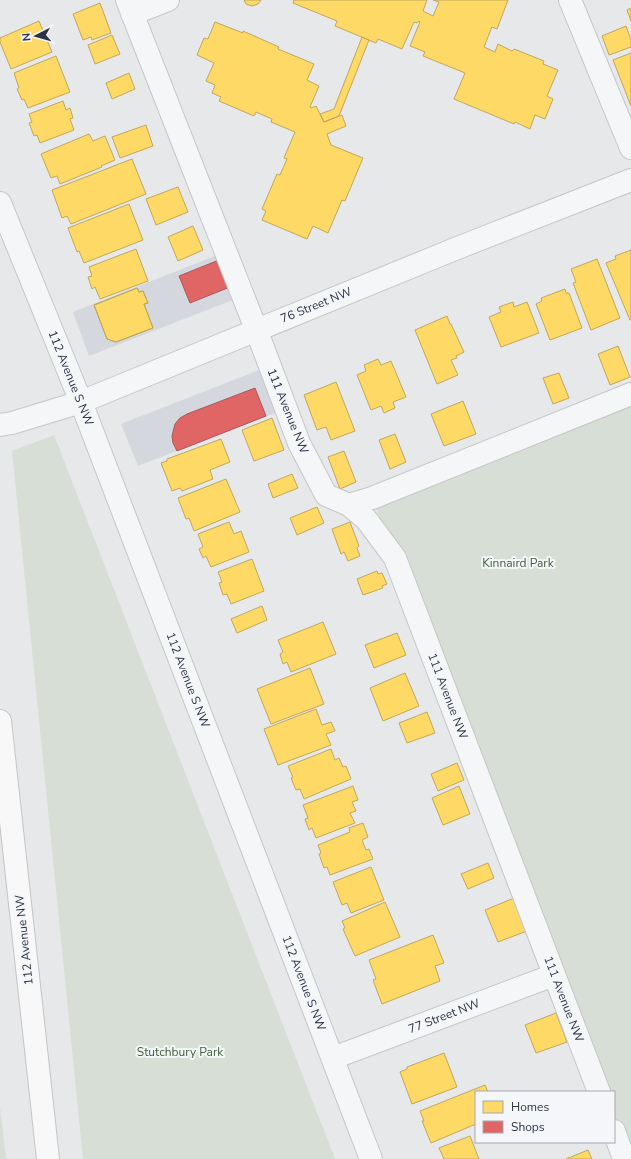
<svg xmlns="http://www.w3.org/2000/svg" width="631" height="1159" viewBox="0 0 631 1159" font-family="'Nunito Sans',sans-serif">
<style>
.built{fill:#d4d7dd}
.green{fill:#d6ded6}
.homes{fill:#ffd966;stroke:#bfa85c}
.shops{fill:#e06666;stroke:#aa575c}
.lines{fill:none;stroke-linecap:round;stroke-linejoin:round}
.minor-casing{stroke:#c4c6c8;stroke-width:24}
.major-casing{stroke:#c2c5c8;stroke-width:24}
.minor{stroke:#f5f6f7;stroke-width:22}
.major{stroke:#f8f8f8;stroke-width:22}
.labels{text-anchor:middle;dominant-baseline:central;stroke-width:4;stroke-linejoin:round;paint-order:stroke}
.street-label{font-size:12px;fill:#2b3445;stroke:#f4f6f9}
.park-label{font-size:12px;fill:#3f6138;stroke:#f4f6f9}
</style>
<rect width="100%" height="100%" fill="#e6e8ea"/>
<!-- built -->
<path class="built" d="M220,254L238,298L89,356L73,312Z
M259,370L275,413L138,466L121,424Z"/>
<!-- green -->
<path class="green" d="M631,394V1159L614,1132V1092H599L372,498Z
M54,435L335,1159H83L12,451Z
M0,1107L6,1159H0Z"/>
<!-- homes -->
<path class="homes" d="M244,0H261L258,4L252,6L246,4Z
M294,0H427L423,11L433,16L439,2L433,0H508L497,29L492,27L484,47L495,52L498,44L512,51L514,49L544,61L543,64L558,70L547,96L553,99L545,119L535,115L530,129L515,122L514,124L454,99L465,73L423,56L425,52L410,46L420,22L419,21L417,23L414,22L402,49L378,39L376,43L335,26L337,21L293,3Z
M100,3L111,33L92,40L91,37L83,40L73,14Z
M631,8V21L627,10Z
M39,21L52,52L11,69L0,42V38Z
M215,22L243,33V31L279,47L278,49L314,64L307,80L319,86L310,107L311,108L316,106L324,122L342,115L346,126L327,134L331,145L363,158L345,201L342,200L328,233L313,226L307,239L262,220L266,211L262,209L277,174L280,175L287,159L284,158L295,132L271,122L272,119L256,112L254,116L219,101L221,97L212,93L215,85L206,81L214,63L197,55L204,38L208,39Z
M626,26L631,40V47L609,55L602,36Z
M112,35L120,54L95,64L88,45Z
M362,37L369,40L339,116L324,122L320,114L334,109Z
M631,53V106L613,60Z
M56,56L70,92L28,108L24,99L22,100L17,89L19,88L14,73Z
M129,73L135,89L112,99L106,83Z
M63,101L66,110L70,108L73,118L70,119L74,130L40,143L37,135L34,136L29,123L32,122L29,114Z
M146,125L153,146L120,158L112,137Z
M89,134L93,141L105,136L115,160L101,166L102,167L60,184L57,176L51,178L41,154Z
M132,159L146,194L71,224L67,216L62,218L52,190Z
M178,187L188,212L156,225L146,199Z
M129,204L143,240L84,263L79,251L77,252L68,228Z
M193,226L203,250L178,261L168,237Z
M136,249L148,281L100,299L95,287L92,289L88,277L92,276L89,267Z
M631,250V320H630L606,263L616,259L615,256Z
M597,259L620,318L591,330L573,283L576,282L571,269Z
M137,288L139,292L143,291L148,303L144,304L153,328L116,342L107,339L94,305Z
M137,288L139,292L143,291L148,303L144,304L153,328L116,342L107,339L94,305Z
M565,289L566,293H569L582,328L550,340L536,304L542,301L541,298Z
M513,302L514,307L527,302L539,333L501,347L489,317L501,312L499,307Z
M447,316L450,324H451L464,352L456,356L457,358L451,360L458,375L437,384L415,330Z
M618,346L630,377L610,385L598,354Z
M378,359L381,365L391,361L406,397L393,402L395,408L384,413L381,406L371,410L357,375L366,371L364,365Z
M559,373L569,398L553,404L543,378Z
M336,382L355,431L331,440L326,427L317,430L304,395Z
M463,401L476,434L444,446L431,414Z
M272,418L284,450L254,461L242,430Z
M395,434L406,462L390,469L379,440Z
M221,439L230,462L210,470L213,479L182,491L180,488L172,491L161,463L167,461V459Z
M344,451L356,482L340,489L328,457Z
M292,474L298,488L273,498L268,484Z
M226,479L240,512L194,531L189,518L186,519L178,498Z
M317,507L324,523L297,535L290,518Z
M229,522L234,534L241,531L249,552L211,567L206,556L203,558L199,549L203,547L198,534Z
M350,522L359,546L357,548L360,556L348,561L344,552L341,554L332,529Z
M252,559L264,591L231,604L227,594L223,595L219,583L222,582L218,572Z
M377,571L378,574L382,573L387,584L382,586L383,588L363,595L357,579Z
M262,606L267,620L237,633L231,619Z
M323,622L336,654L291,672L287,662L283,664L280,654L283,652L278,640Z
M397,633L406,655L374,668L365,645Z
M310,668L324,704L271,724L257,689Z
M405,673L419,706L383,721L370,688Z
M316,709L322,725L331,722L335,731L326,734L331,745L278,765L264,729Z
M427,712L435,733L407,743L399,723Z
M331,749L335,760L339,758L343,767L346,766L351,779L304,799L300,789L296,790L291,778L293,777L288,766Z
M457,763L464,780L438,791L431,774Z
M353,786L358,800L352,802L356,811L350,813L355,823L316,838L312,828L309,830L305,819L308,818L303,805Z
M459,786L470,814L443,825L432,798Z
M363,823L368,837L362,840L366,850L369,849L373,859L330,875L327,867L324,868L319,854L321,853L318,845L350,832L349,828Z
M488,863L494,878L468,889L461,874Z
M371,867L384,900L351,913L347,903L342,905L333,882Z
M514,898L527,931L498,942L485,910Z
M385,902L400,937L355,956L343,929L345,928L342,921Z
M433,935L444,963L435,966L440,981L382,1004L373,980L376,979L369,960Z
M556,1013L567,1042L536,1053L525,1025Z
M444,1053L457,1087L412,1104L400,1072L407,1069V1067Z
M485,1085L488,1092H476V1124L431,1143L422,1121H424L420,1111Z
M470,1136L479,1159H444L439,1148Z
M588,1150L592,1159H566Z"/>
<!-- shops -->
<path class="shops" d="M219,260L230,287L190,303L179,276Z
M255,388L266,416L177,451L173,443L172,436L175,424L180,418L187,414Z"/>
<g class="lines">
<defs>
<path id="minor" d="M127,0L256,329L299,443L326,495L349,505L366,519L395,558L599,1092
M570,0L631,148
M132,14L168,0
M0,203L81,402L371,1159
M0,425L12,423L81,402L455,249L631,180
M349,505L372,498L631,394
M333,1058L554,975
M614,1131L624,1159"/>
<path id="major" d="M0,721L48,1159"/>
</defs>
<!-- minor casing -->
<use href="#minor" class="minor-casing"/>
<!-- major casing -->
<use href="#major" class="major-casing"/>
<!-- minor -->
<use href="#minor" class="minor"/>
<!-- major -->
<use href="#major" class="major"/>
</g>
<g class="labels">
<!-- street labels -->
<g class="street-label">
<text transform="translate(316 305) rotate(-22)">76 Street NW</text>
<text transform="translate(71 378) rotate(68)">112 Avenue S NW</text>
<text transform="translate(288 411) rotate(68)">111 Avenue NW</text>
<text transform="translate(188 680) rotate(69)">112 Avenue S NW</text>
<text transform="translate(448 696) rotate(69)">111 Avenue NW</text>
<text transform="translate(24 940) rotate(-96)">112 Avenue NW</text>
<text transform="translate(304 983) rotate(69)">112 Avenue S NW</text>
<text transform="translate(564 999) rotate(69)">111 Avenue NW</text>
<text transform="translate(444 1016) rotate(-21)">77 Street NW</text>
</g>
<!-- park labels -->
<g class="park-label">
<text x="518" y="563">Kinnaird Park</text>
<text x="180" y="1052">Stutchbury Park</text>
</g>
</g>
<!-- legend -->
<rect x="475" y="1091" width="140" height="52" fill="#f4f6f9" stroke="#a4a8b1"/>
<rect x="483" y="1101" width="20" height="12" fill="#ffd966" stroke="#a4a8b1"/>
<text x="511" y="1111" font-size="12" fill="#2b3445">Homes</text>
<rect x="483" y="1121" width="20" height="12" fill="#e06666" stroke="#a4a8b1"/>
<text x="511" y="1131" font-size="12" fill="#2b3445">Shops</text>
<!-- north arrow -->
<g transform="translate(36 36) rotate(264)" stroke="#f4f6f9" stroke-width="3" paint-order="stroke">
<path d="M0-3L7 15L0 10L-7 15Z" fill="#2b3445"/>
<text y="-6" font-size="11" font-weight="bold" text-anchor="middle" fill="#2b3445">N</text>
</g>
</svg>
